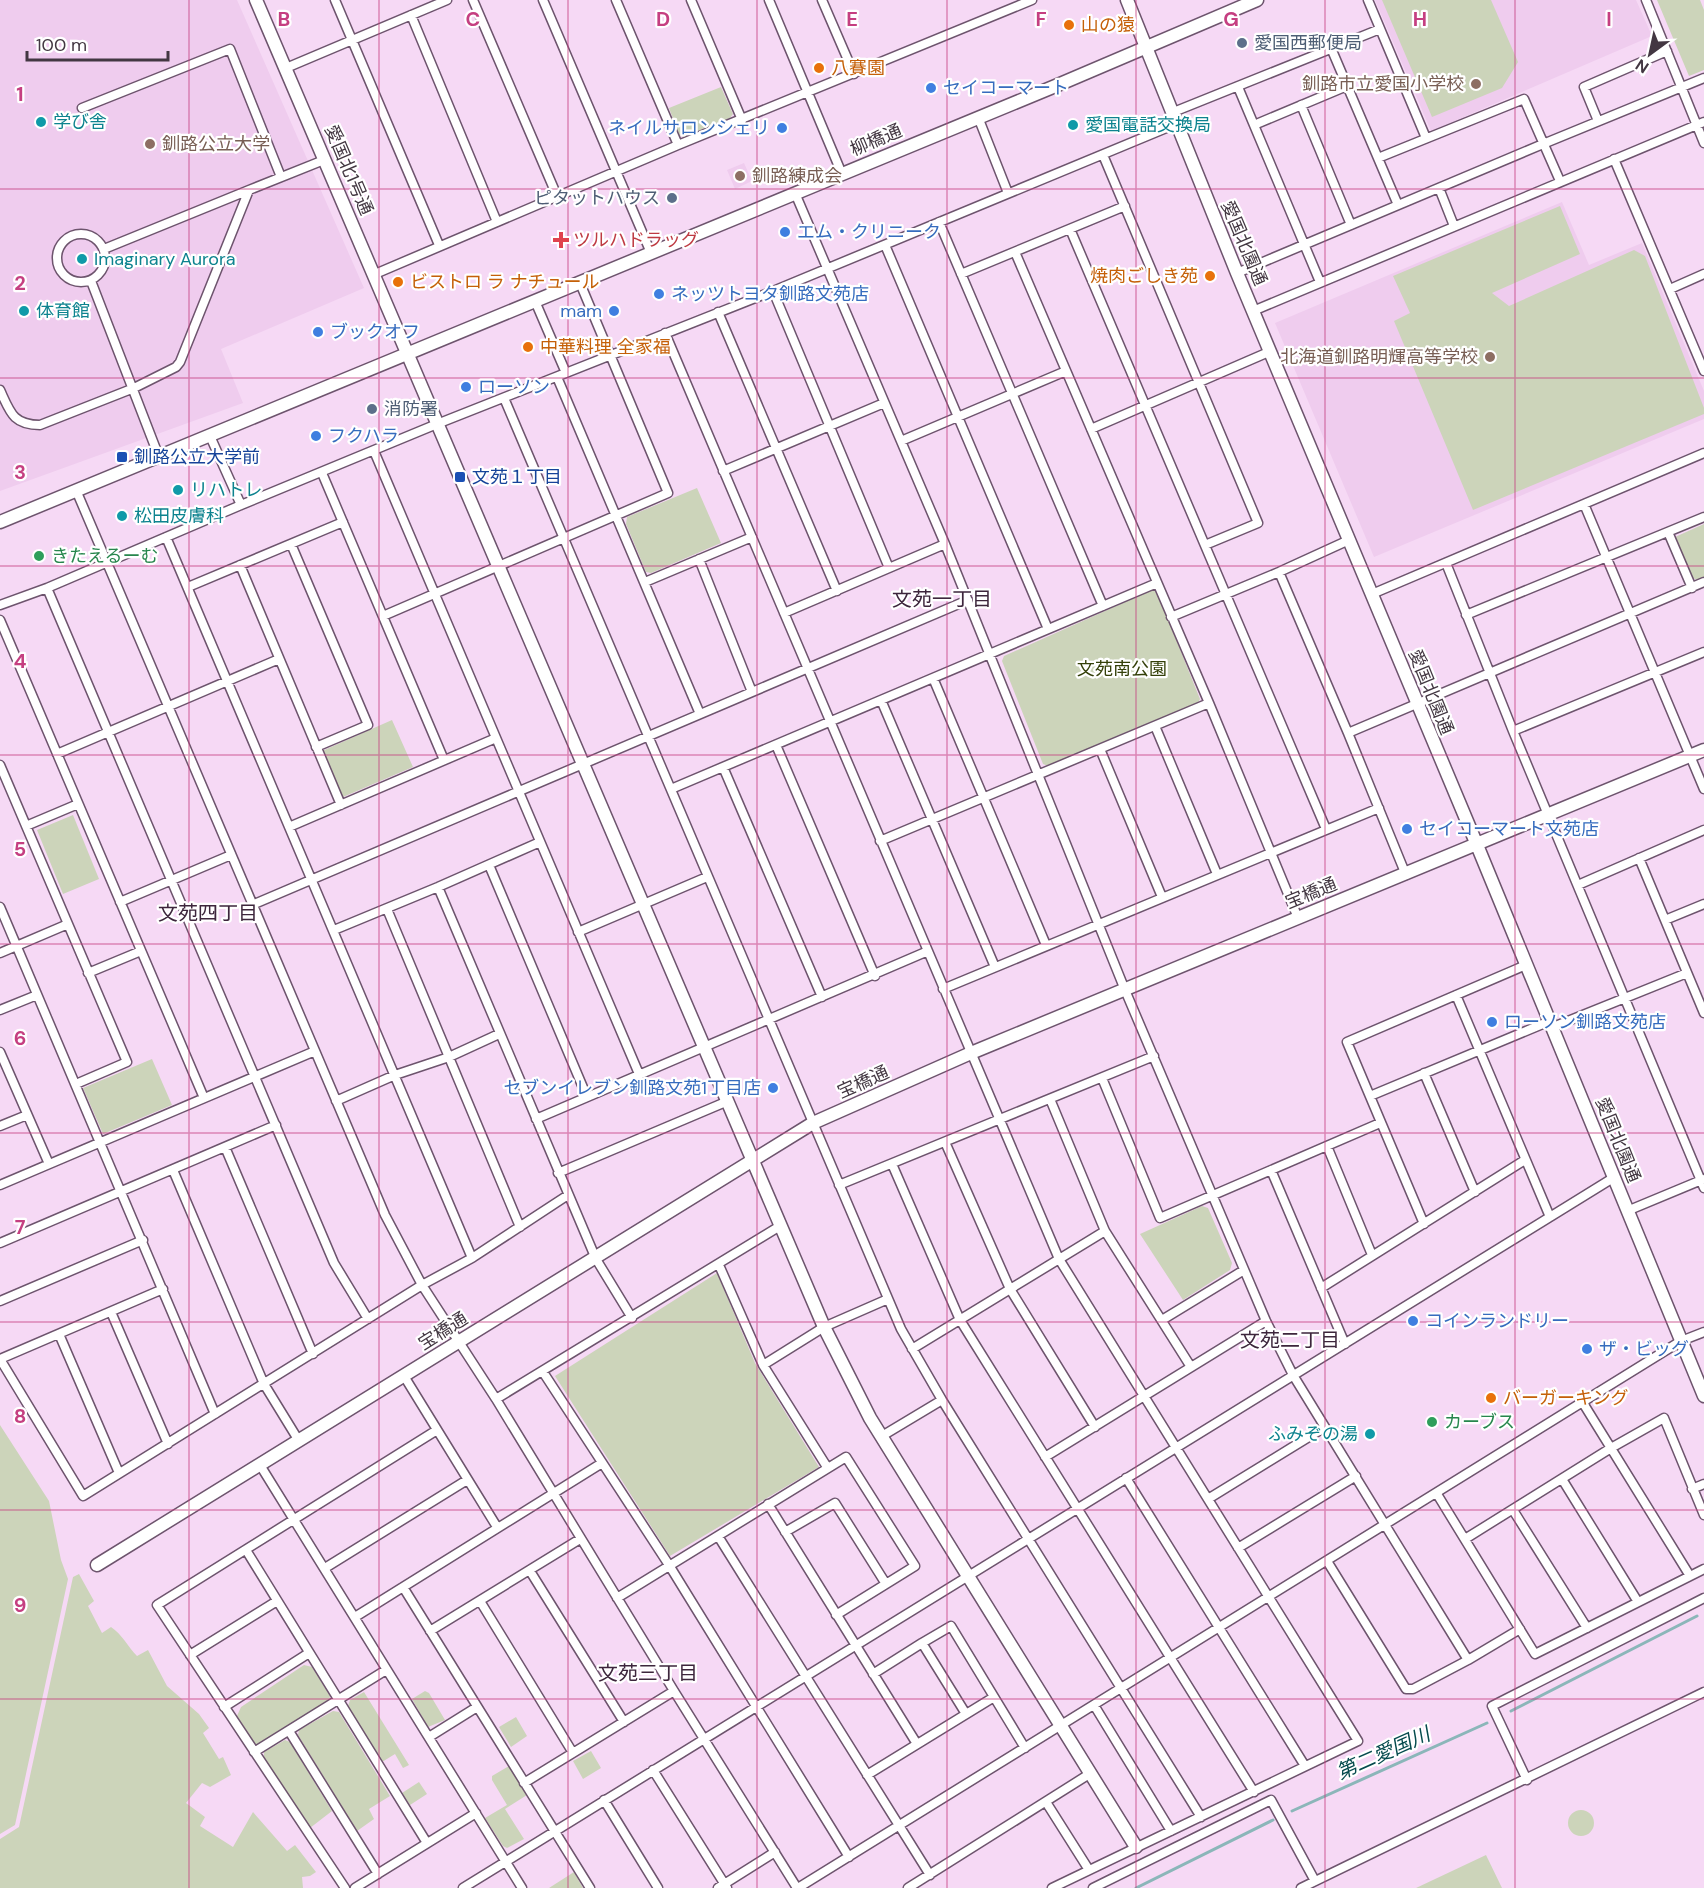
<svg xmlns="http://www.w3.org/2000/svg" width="1704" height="1888" viewBox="0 0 1704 1888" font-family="'DM Sans','Noto Sans JP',sans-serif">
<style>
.built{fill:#efccee}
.green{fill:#ccd4ba}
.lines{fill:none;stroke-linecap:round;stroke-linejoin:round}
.stream{stroke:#8bb6b9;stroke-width:3}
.street-casing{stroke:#6d546d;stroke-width:11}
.secondary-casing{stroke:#6d546d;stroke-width:15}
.street{stroke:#fff;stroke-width:8}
.secondary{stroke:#fff;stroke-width:12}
.grid{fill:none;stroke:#c53f81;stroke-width:1.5;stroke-opacity:0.55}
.food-dot{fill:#e8710a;stroke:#fff;stroke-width:2}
.service-dot{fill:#5c6f8a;stroke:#fff;stroke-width:2}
.education-dot{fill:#8d6e63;stroke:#fff;stroke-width:2}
.shop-dot{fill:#3f7fe0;stroke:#fff;stroke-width:2}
.culture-dot{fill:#0f9aa8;stroke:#fff;stroke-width:2}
.health-dot{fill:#e0444e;stroke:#fff;stroke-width:2}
.transit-dot{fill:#1a4fb4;stroke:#fff;stroke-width:2}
.leisure-dot{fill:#2e9e5b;stroke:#fff;stroke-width:2}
.labels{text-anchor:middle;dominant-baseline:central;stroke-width:4.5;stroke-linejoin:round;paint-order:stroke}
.food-label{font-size:18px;fill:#c56008;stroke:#fff;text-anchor:start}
.service-label{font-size:18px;fill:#4e5e75;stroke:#fff;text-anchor:start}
.education-label{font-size:18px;fill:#785e54;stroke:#fff;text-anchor:end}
.shop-label{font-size:18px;fill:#366cbe;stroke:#fff;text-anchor:start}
.culture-label{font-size:18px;fill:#0d838f;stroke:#fff;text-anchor:start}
.street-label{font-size:18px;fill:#433742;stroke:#fff}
.health-label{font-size:18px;fill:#be3a42;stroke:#fff;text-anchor:start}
.transit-label{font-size:18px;fill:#164399;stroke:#fff;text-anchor:start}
.leisure-label{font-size:18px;fill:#27864d;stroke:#fff;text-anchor:start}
.park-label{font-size:18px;fill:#344009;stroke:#fff}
.neighbourhood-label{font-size:20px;fill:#3d263c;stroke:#fff}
.water-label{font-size:20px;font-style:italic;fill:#064b4e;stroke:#fff}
.grid-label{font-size:20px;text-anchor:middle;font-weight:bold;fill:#c53f81;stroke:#fff;stroke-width:4.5;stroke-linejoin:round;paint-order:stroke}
</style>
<rect width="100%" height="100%" fill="#f6d9f5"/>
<!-- built -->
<path class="built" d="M0,0H237L364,288L221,349L243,403L0,491Z
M1375,0H1636L1652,36L1431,131Z
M744,163L752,181L735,189L727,170Z
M1562,202L1589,265L1642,243L1704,391V419L1374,557L1275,323Z"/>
<!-- green -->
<path class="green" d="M1382,0H1491L1518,62L1502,88L1432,117Z
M1657,0H1700L1704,10V70L1689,76Z
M721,87L733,114L730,118L684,137L679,135L669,108Z
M1560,206L1580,254L1492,293L1509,306L1634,250L1645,256L1704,408V414L1473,510L1394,321L1410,313L1393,276Z
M697,488L721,543L651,573L646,572L626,524L627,517Z
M1704,524V577L1697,580L1691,577L1675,537Z
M1152,590L1157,592L1200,699L1198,703L1048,766L1043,764L1002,661L1004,656Z
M392,720L413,767L343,797L322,751Z
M73,815L99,879L63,894L37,830Z
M152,1059L172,1105L103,1134L83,1088Z
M1202,1206L1208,1208L1232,1263L1230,1270L1183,1300L1140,1234Z
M717,1273L755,1363L819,1467L670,1556L555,1376Z
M0,1425L49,1501L61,1560L68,1579L15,1825L0,1834Z
M79,1574L94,1601L88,1606L102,1633L111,1627C122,1634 128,1647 137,1656L148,1650L167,1686L199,1714L209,1728L203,1733L219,1759L223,1757L231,1775L210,1787L202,1783L186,1803L205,1817L200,1826L233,1847L253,1812L287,1851L295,1845L316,1872L310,1876L302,1877L303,1888H0V1839L19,1827L73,1577Z
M304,1665L312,1667L330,1696L329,1701L256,1745L237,1716L241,1707Z
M425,1691L429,1693L445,1720L428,1727L412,1699Z
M364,1692L409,1765L403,1768L395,1754L382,1762L348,1706L350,1700Z
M333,1711L339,1712L390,1796L369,1809L374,1819L357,1831L298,1735L299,1730Z
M516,1717L527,1736L511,1747L499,1727Z
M285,1740L290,1742L332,1811L310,1828L264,1759V1752Z
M591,1751L601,1768L583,1779L573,1761Z
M509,1766L527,1795L505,1809L524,1839L507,1848L503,1846L485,1818L507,1805L492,1780V1776Z
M419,1782L427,1794L410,1805L402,1793Z
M1568 1823a13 13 0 1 1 26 0a13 13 0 1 1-26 0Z
M1486,1855L1502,1888H1416Z
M574,1872L583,1888H549Z"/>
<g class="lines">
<!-- stream -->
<path class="stream" d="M1511,1711L1697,1616
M1292,1811L1487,1723
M1136,1888L1273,1820"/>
<defs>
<path id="street" d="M335,0L439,245
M473,0L557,196
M543,0L651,253
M616,0L678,145
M691,0L742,120
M769,0L842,174
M822,0L854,74
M1368,0L1426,138
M1646,0L1704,143
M411,15L497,222
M1331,48L1398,205
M286,68L447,0
M1238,87L1320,282
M1301,105L1351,225
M82,108L230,49L281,177
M1171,113L1380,29
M978,117L1008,193
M1598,121L1584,87L1667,51
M1254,125L1347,86
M1103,155L1258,523L1205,545
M1378,158L1524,99L1560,181
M1614,159L1704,371
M1439,188L1454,226
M795,193L945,544L1125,990L1266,1321L1293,1375L1468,1660L1520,1629
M939,222L1103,606
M1070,229L1326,829
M57 258a24 24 0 1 1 48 0a24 24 0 1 1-48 0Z
M885,245L1048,629
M104,249L249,190
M1015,252L1209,703L1298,918
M1237,273L1543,144L1704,78
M375,274L678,145L1032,0
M961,274L1125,206
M91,281L159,457
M1670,289L1704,274
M773,291L889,568
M535,301L566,373
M1253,311L1704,122
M718,312L837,591
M665,333L1059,1259L1358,1741L1052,1888
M557,377L700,714
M0,390C10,412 13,425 40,425L134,388L176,367L180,362L249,190L324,160
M504,398L901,1329L942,1400L1201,1817
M1091,429L1271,351
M210,436L241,505
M901,441L1066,371
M374,451L639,1074
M723,471L884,403
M322,473L444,760
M76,490L385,1215L422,1285L496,1399L674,1691L797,1888
M1584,504L1704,789
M1668,532L1692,588
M166,537L472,1258
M291,544L368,725L316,747
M699,559L752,692
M1446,563L1513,731L1704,1188
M240,565L341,805
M1279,572L1348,733L1406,875
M645,582L752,537
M188,587L343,522
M47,588L334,1263L368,1319
M1372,594L1704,453
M0,605L47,588L241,505L437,424L773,291L1176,124
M784,613L945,544
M1466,615L1704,517
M383,616L668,493L580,283
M1171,617L1279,572L1349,540
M0,620L204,1098
M933,678L1046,945
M881,700L995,967
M1155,726L1217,874
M1513,731L1704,652
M1348,733L1704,582
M776,745L875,976
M1100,749L1162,897
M57,754L279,659
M0,765L127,1062L76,1084
M723,767L822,997
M671,789L1157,583
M26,826L78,804
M289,827L496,738
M880,841L1209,703
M1639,858L1704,1013
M489,865L587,1097
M1578,885L1704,830
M438,887L596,1259L632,1318
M120,902L231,855
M252,905L968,600
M0,907L215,1414
M387,909L520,1227
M1665,920L1704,904
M334,930L438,887L540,842
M578,932L707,877
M0,953L68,924
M88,973L141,951
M943,989L1379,808
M1456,995L1550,1217
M0,1010L37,995
M1553,1027L1687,973
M0,1052L49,1164
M1424,1073L1475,1192
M1102,1078L1160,1218L1380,1123
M1370,1096L1550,1021
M1050,1099L1105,1231L1191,1367
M336,1101L395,1075L449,1057L499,1034
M536,1119L928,951
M0,1126L27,1115
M945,1142L1010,1289L1095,1427
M1327,1146L1372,1255
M225,1147L313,1354
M892,1164L960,1320L1254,1792
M173,1170L264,1384L299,1441
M1271,1170L1345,1344
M558,1173L728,1101
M0,1185L315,1051
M839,1185L1154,1056
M1627,1211L1704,1179
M1424,1224L1347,1042L1526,965
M0,1243L276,1125
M719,1265L763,1365L827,1467
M1321,1288L1525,1160
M0,1301L143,1240
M111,1312L168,1444
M1162,1320L1244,1270
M59,1334L119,1473
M912,1349L1105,1231
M0,1359L83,1496L422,1285L472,1258L568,1195
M0,1359L163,1289
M763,1365L824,1327L888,1299
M543,1372L669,1565L849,1857
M404,1376L497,1527
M496,1399L780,1226
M1583,1403L1690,1576
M882,1436L942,1400
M1045,1457L1266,1321
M260,1465L522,1888
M1126,1478L1305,1766
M1562,1479L1638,1602
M1692,1489L1704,1484
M1437,1494L1535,1654L1704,1569
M1208,1499L1325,1427
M768,1504L917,1744
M1513,1510L1587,1628
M785,1532L835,1503L886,1584
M718,1536L930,1875
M1465,1539L1611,1448L1664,1418L1704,1515
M1238,1548L1356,1476
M246,1550L427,1843
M1327,1561L1406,1689H1413L1468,1660
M325,1568L467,1480
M530,1571L624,1722
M403,1587L590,1888
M617,1598L846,1457L915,1566L836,1615
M480,1601L573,1753
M355,1617L602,1463
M430,1631L580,1539
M190,1655L277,1601
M873,1674L922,1643
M1094,1705L1171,1831
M224,1707L309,1653
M966,1714L922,1643L951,1626L1025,1748
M289,1731L378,1874
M429,1737L477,1707
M254,1752L386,1670
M653,1770L727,1888
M867,1775L994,1697
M1527,1780L1492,1706L1704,1598
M524,1783L674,1691
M604,1800L658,1888
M1046,1802L1089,1870
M345,1888L157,1605L437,1430
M355,1888L476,1813
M463,1888L1613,1178
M718,1888L775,1852
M798,1888L1681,1341L1704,1332
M908,1888L1091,1773
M1093,1888L1271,1800L1315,1881
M1301,1888L1704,1692"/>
<path id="secondary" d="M256,0L824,1327L870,1418L1136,1847
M1127,0L1237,273L1477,845L1704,1396
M0,522L1053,87L1257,0
M97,1565L813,1123L971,1053L1704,750"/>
</defs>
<!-- street casing -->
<use href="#street" class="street-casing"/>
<!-- secondary casing -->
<use href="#secondary" class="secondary-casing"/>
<!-- street -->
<use href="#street" class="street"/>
<!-- secondary -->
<use href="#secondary" class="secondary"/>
</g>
<!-- grid -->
<path class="grid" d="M189,0V1888M379,0V1888M568,0V1888M757,0V1888M947,0V1888M1136,0V1888M1325,0V1888M1515,0V1888M0,189H1704M0,378H1704M0,566H1704M0,755H1704M0,944H1704M0,1133H1704M0,1322H1704M0,1510H1704M0,1699H1704"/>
<!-- markers -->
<g class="food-dot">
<circle cx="1069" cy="25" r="6"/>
<circle cx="819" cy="68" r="6"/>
<circle cx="1210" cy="276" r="6"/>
<circle cx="398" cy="282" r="6"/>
<circle cx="528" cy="347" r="6"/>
<circle cx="1491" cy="1398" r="6"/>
</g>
<g class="service-dot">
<circle cx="1242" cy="43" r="6"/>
<circle cx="672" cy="198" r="6"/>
<circle cx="372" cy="409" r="6"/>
</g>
<g class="education-dot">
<circle cx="1476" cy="84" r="6"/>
<circle cx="150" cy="144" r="6"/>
<circle cx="740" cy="176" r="6"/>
<circle cx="1490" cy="357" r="6"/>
</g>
<g class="shop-dot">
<circle cx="931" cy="88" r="6"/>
<circle cx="782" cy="128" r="6"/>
<circle cx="785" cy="232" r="6"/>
<circle cx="659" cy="294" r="6"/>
<circle cx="614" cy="311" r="6"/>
<circle cx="318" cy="332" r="6"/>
<circle cx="466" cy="387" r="6"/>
<circle cx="316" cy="436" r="6"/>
<circle cx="1407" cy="829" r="6"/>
<circle cx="1492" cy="1022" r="6"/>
<circle cx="773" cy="1088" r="6"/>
<circle cx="1413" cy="1321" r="6"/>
<circle cx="1587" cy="1349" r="6"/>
</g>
<g class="culture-dot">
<circle cx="41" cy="122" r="6"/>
<circle cx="1073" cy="125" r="6"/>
<circle cx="82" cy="259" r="6"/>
<circle cx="24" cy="311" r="6"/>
<circle cx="178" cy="490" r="6"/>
<circle cx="122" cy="516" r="6"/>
<circle cx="1370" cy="1434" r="6"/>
</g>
<path class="health-dot" d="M558 231h6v6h6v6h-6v6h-6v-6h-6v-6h6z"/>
<g class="transit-dot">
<rect x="116" y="451" width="12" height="12" rx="3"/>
<rect x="454" y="471" width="12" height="12" rx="3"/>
</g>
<g class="leisure-dot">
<circle cx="39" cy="556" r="6"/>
<circle cx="1432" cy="1422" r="6"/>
</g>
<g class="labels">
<!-- food labels -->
<g class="food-label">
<text x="1081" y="25">山の猿</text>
<text x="831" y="68">八賽園</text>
<text x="1198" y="276" text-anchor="end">焼肉ごしき苑</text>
<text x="410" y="282">ビストロ ラ ナチュール</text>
<text x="540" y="347">中華料理 全家福</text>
<text x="1503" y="1398">バーガーキング</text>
</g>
<!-- service labels -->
<g class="service-label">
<text x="1254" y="43">愛国西郵便局</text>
<text x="660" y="198" text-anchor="end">ピタットハウス</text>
<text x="384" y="409">消防署</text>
</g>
<!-- education labels -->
<g class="education-label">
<text x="1464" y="84">釧路市立愛国小学校</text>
<text x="162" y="144" text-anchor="start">釧路公立大学</text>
<text x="752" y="176" text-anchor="start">釧路練成会</text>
<text x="1478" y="357">北海道釧路明輝高等学校</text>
</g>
<!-- shop labels -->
<g class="shop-label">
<text x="943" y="88">セイコーマート</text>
<text x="770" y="128" text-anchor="end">ネイルサロンシェリ</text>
<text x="797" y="232">エム・クリニーク</text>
<text x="671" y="294">ネッツトヨタ釧路文苑店</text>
<text x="602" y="311" text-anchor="end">mam</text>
<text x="330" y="332">ブックオフ</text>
<text x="478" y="387">ローソン</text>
<text x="328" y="436">フクハラ</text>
<text x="1419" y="829">セイコーマート文苑店</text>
<text x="1504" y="1022">ローソン釧路文苑店</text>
<text x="761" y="1088" text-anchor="end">セブンイレブン釧路文苑1丁目店</text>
<text x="1425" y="1321">コインランドリー</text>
<text x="1599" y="1349">ザ・ビッグ</text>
</g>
<!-- culture labels -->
<g class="culture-label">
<text x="53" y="122">学び舎</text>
<text x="1085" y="125">愛国電話交換局</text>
<text x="94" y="259">Imaginary Aurora</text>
<text x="36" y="311">体育館</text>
<text x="190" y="490">リハトレ</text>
<text x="134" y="516">松田皮膚科</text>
<text x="1358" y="1434" text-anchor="end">ふみぞの湯</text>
</g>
<!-- street labels -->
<g class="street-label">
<text transform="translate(876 140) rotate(-23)">柳橋通</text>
<text transform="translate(349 170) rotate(67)">愛国北1号通</text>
<text transform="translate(1244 243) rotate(67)">愛国北園通</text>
<text transform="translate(1431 692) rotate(68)">愛国北園通</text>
<text transform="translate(1311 893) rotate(-22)">宝橋通</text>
<text transform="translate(863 1082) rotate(-24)">宝橋通</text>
<text transform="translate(1618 1140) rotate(68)">愛国北園通</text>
<text transform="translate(443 1331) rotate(-32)">宝橋通</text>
</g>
<!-- health labels -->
<g class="health-label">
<text x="573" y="240">ツルハドラッグ</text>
</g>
<!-- transit labels -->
<g class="transit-label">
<text x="134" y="457">釧路公立大学前</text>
<text x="472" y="477">文苑１丁目</text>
</g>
<!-- leisure labels -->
<g class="leisure-label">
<text x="51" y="556">きたえるーむ</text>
<text x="1444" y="1422">カーブス</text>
</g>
<!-- park labels -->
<g class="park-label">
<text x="1122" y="669">文苑南公園</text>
</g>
<!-- neighbourhood labels -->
<g class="neighbourhood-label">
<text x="942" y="599">文苑一丁目</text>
<text x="208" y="913">文苑四丁目</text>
<text x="1290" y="1340">文苑二丁目</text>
<text x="648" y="1673">文苑三丁目</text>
</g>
<!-- water labels -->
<g class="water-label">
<text transform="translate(1383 1753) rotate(-24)">第二愛国川</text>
</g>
</g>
<g class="grid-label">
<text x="284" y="26">B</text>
<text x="473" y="26">C</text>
<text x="663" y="26">D</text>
<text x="852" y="26">E</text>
<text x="1041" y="26">F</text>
<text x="1231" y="26">G</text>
<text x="1420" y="26">H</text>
<text x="1609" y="26">I</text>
<text x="20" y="101">1</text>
<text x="20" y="290">2</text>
<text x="20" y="479">3</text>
<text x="20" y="668">4</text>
<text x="20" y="856">5</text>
<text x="20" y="1045">6</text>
<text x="20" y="1234">7</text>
<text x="20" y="1423">8</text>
<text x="20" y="1612">9</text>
</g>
<!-- north arrow -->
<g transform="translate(1650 54) rotate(213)" stroke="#ffffff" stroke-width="4.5" paint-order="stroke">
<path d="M0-4.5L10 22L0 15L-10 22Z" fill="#433742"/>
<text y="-9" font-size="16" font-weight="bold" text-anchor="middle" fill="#433742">N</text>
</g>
<!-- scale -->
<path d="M27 51v9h141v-9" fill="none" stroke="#433742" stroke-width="3"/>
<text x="36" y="51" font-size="18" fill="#433742" stroke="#ffffff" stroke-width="4.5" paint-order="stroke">100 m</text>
</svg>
